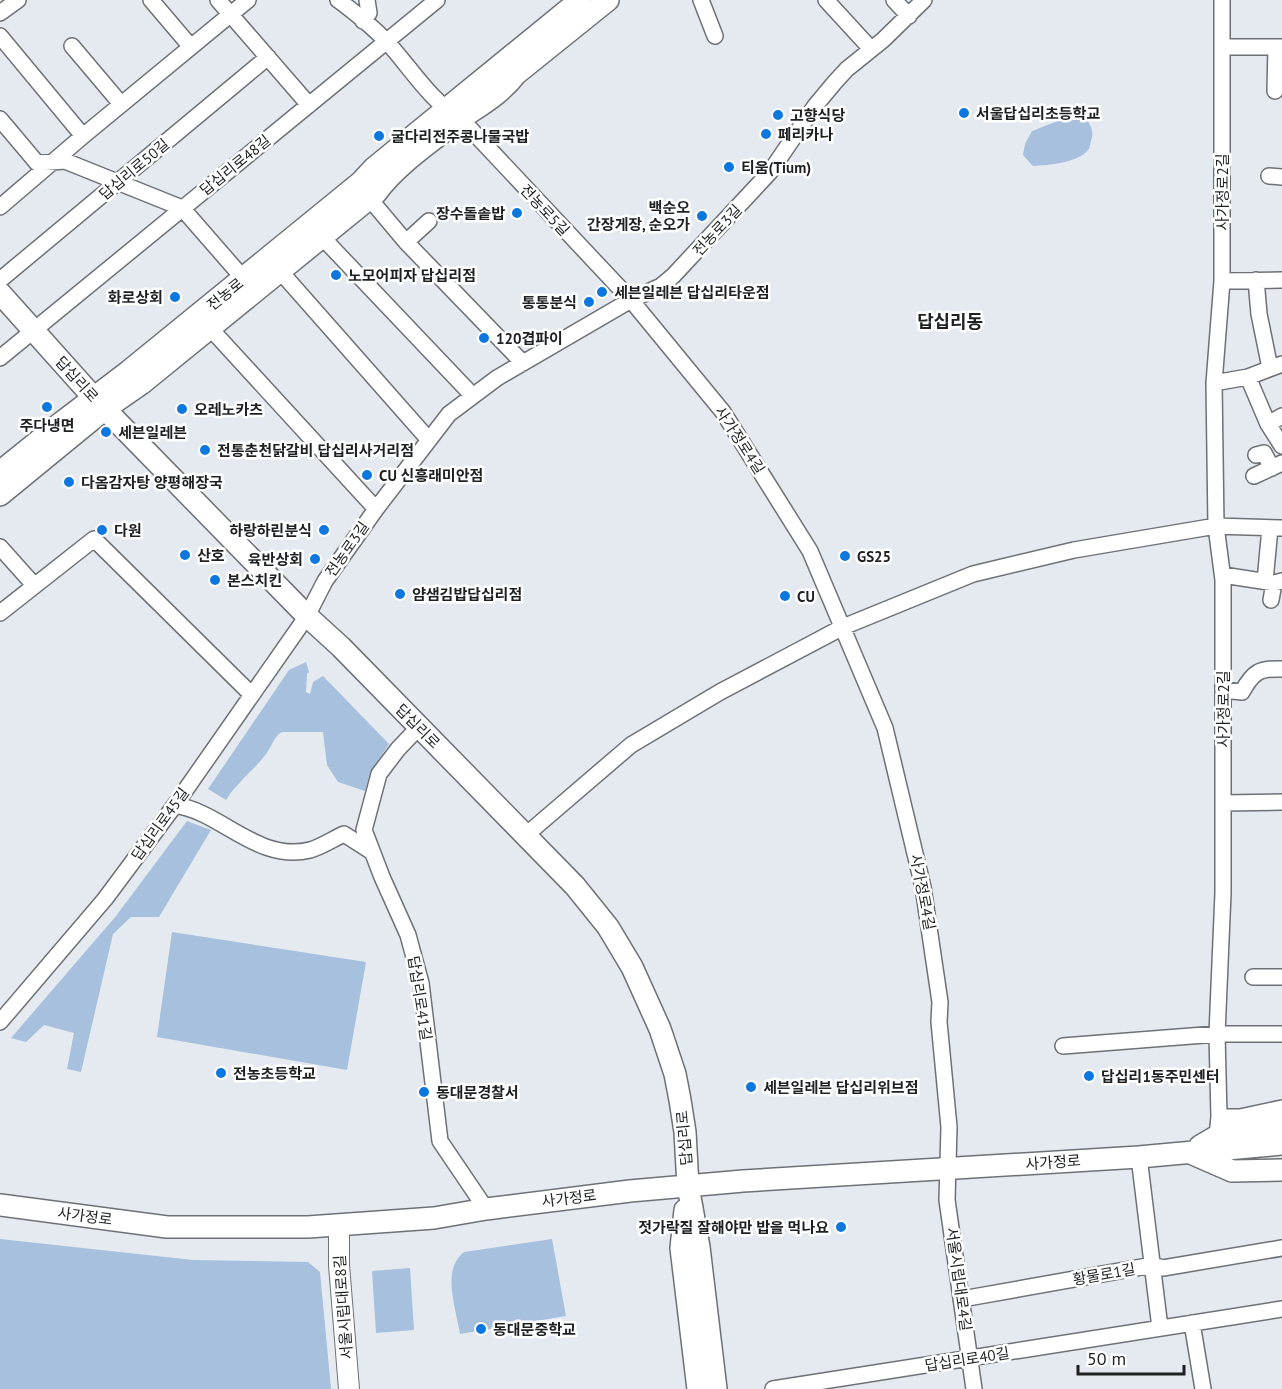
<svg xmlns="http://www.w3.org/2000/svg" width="1282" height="1389" viewBox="0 0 1282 1389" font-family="'PT Sans','Noto Sans KR',sans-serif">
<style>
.green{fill:#a6c0dd}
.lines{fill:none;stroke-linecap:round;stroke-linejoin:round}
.minor-casing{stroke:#6d7176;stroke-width:18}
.tertiary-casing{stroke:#6d7176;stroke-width:22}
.secondary-casing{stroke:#6d7176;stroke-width:24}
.minor{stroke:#fff;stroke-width:15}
.tertiary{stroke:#fff;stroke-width:20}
.secondary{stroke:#fff;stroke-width:21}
.poi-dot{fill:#0c78df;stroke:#fff;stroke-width:2}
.labels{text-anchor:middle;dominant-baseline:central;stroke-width:5;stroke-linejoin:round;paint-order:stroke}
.poi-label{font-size:15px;font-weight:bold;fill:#1e2022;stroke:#fff;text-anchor:start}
.street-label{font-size:15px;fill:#1e2022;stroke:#fff}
.quarter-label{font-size:18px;font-weight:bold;fill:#1e2022;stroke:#fff}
</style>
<rect width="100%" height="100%" fill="#e5eaf0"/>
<!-- green -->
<path class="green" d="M1086,119C1092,127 1094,132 1091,141C1090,144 1090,148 1088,150C1078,163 1048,165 1033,166L1023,155L1025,144L1032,131L1058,121Z
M306,662L309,672L307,674L306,692L310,694L313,682L323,676L389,744L370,773L365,791L338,782L327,765L323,732H282C274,736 273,744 268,751C256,769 238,781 226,800L208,789L289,670Z
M187,821L211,830L159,917H131L113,934L81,1072L67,1069L74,1033L44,1025L26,1042L11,1038L116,916Z
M172,932L366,962L347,1070L157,1037Z
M0,1239L193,1260L308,1262L320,1272L331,1389H0Z
M552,1239L566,1316L460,1334C456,1308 441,1270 464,1252Z
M410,1268L414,1330L376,1333L372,1271Z"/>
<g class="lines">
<defs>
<path id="minor" d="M151,0L191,47
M218,0L309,105
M338,0C352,10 375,29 387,42C411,68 430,101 461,119L631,300L723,412L810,551L885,728L923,887L940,1002L939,1022L949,1127L947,1200L974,1389
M701,0L715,36
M826,0L871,49
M894,0L909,16
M0,13L18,0
M363,21L369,13L367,0
M0,36L83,136
M72,46L121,104
M1222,47H1282
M1275,91L1276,47
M0,119L37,163L65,161L182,208L243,278
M1269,176L1282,177
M369,198L406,242
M0,207L83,136L248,0
M429,221L406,242L523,363
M321,236L473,396
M280,271L429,440
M0,280L268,57
M1256,280L1259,314L1270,368
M1222,281L1282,280
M209,327L376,509
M0,358L437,0
M1248,377L1268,424L1282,446
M1214,383L1248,377L1282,364
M1268,424L1282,416
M1256,455L1264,453L1272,468
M1254,476L1282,463
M0,547L34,585
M1223,575L1274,583L1282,581
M1265,581L1270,528
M1271,600L1274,583
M0,613L94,539L252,695
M1223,690L1242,692C1253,672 1259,668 1282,669
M419,727L398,749L379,774L364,830L382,877L408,935L421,983L440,1141L486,1209
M1223,803L1282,802
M175,805C222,812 258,863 310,850C321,847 333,839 344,834L372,852
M526,835L631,745L720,692L843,627L973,574L1074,550L1216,526L1282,528
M1253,977H1282
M0,1022L105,899L175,805L307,616L325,581L376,509L449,414L497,378L631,300L661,286L673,276L770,172L815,106L835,82L847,69L883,40L924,0
M1063,1046L1217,1034H1282
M1219,1117H1240L1282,1108
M1217,1136L1219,1117L1217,1034L1223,893V580L1216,526L1214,383L1222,281V0
M1139,1157L1160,1328
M962,1299L1153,1265L1163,1268L1282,1248
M1192,1323L1203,1389
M773,1389L1282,1309"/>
<path id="tertiary" d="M339,1226V1265L349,1389"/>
<path id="secondary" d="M0,293L94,398L307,616L341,647L575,886L608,927L632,967L660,1029L675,1074L680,1100L685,1132L688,1186L699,1247L716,1389
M0,472L62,422L129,371L361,182L374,168L580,0
M0,495L105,409L141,384L376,193C395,166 433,140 459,120C480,105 500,95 516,74L608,0
M1200,1146L1217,1136L1282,1123
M1193,1154L1232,1171L1282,1170
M0,1205L167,1227H308L434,1218L486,1209L630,1191L743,1181L1139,1157L1282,1144
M685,1210L681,1248L698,1389"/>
</defs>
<!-- minor casing -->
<use href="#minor" class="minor-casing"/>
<!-- tertiary casing -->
<use href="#tertiary" class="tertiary-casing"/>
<!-- secondary casing -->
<use href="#secondary" class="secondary-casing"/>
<!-- minor -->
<use href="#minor" class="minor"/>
<!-- tertiary -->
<use href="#tertiary" class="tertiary"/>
<!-- secondary -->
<use href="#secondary" class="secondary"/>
</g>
<!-- markers -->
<g class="poi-dot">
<circle cx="964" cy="113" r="6"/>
<circle cx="778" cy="115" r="6"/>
<circle cx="766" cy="134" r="6"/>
<circle cx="379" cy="136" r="6"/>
<circle cx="729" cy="167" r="6"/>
<circle cx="517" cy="213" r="6"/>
<circle cx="702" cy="216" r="6"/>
<circle cx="336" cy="275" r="6"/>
<circle cx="602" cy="292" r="6"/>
<circle cx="175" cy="297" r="6"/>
<circle cx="589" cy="302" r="6"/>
<circle cx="484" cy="338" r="6"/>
<circle cx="47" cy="407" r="6"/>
<circle cx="182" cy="409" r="6"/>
<circle cx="106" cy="432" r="6"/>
<circle cx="205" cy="450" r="6"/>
<circle cx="367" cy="475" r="6"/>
<circle cx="69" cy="482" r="6"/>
<circle cx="102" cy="530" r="6"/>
<circle cx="324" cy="530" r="6"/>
<circle cx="185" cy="555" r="6"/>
<circle cx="845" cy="556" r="6"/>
<circle cx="315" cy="559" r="6"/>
<circle cx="215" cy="580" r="6"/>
<circle cx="400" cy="594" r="6"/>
<circle cx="785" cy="596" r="6"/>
<circle cx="221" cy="1073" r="6"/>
<circle cx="1089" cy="1076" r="6"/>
<circle cx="751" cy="1087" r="6"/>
<circle cx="424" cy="1092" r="6"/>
<circle cx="841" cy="1227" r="6"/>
<circle cx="481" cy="1329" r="6"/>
</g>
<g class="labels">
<!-- poi labels -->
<g class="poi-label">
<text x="976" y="113">서울답십리초등학교</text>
<text x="790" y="115">고향식당</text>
<text x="778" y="134">페리카나</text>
<text x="391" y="136">굴다리전주콩나물국밥</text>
<text x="741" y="167">티움(Tium)</text>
<text x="690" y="207" text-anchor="end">백순오<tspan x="690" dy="17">간장게장, 순오가</tspan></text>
<text x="505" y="213" text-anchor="end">장수돌솥밥</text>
<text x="348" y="275">노모어피자 답십리점</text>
<text x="614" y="292">세븐일레븐 답십리타운점</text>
<text x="163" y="297" text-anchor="end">화로상회</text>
<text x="577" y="302" text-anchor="end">통통분식</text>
<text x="496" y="338">120겹파이</text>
<text x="194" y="409">오레노카츠</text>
<text x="47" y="425" text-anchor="middle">주다냉면</text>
<text x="118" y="432">세븐일레븐</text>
<text x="217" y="450">전통춘천닭갈비 답십리사거리점</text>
<text x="379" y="475">CU 신흥래미안점</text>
<text x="81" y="482">다옴감자탕 양평해장국</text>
<text x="114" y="530">다원</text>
<text x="312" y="530" text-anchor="end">하랑하린분식</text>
<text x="197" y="555">산호</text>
<text x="857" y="556">GS25</text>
<text x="303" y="559" text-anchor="end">육반상회</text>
<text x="227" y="580">본스치킨</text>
<text x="412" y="594">얌샘김밥답십리점</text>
<text x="797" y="596">CU</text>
<text x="233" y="1073">전농초등학교</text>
<text x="1101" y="1076">답십리1동주민센터</text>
<text x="763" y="1087">세븐일레븐 답십리위브점</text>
<text x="436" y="1092">동대문경찰서</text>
<text x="829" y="1227" text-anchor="end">젓가락질 잘해야만 밥을 먹나요</text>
<text x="493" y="1329">동대문중학교</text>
</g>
<!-- street labels -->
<g class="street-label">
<text transform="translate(235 165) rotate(-39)">답십리로48길</text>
<text transform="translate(134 169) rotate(-40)">답십리로50길</text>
<text transform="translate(1222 192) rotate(-90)">사가정로2길</text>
<text transform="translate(545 210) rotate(47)">전농로5길</text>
<text transform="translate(717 230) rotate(-47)">전농로3길</text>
<text transform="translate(225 294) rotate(-39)">전농로</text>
<text transform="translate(77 379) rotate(48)">답십리로</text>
<text transform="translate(740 440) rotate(57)">사가정로4길</text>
<text transform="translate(347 549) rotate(-55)">전농로3길</text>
<text transform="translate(1223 709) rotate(-90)">사가정로2길</text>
<text transform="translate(418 726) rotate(45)">답십리로</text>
<text transform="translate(160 824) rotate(-54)">답십리로45길</text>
<text transform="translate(923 892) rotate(79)">사가정로4길</text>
<text transform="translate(420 998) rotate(81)">답십리로41길</text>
<text transform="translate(684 1138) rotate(-95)">답십리로</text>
<text transform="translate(1053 1162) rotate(-4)">사가정로</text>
<text transform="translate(569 1198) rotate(-7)">사가정로</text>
<text transform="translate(85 1216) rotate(7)">사가정로</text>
<text transform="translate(1104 1274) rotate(-10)">황물로1길</text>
<text transform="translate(959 1279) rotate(82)">서울시립대로4길</text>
<text transform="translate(343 1307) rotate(-94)">서울시립대로8길</text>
<text transform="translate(967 1359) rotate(-9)">답십리로40길</text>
</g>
<!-- quarter labels -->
<g class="quarter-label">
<text x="950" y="321">답십리동</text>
</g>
</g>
<!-- scale -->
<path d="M1078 1365v9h106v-9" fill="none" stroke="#1e2022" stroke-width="3"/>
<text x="1087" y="1365" font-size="18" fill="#1e2022" stroke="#ffffff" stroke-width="4.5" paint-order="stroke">50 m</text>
</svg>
